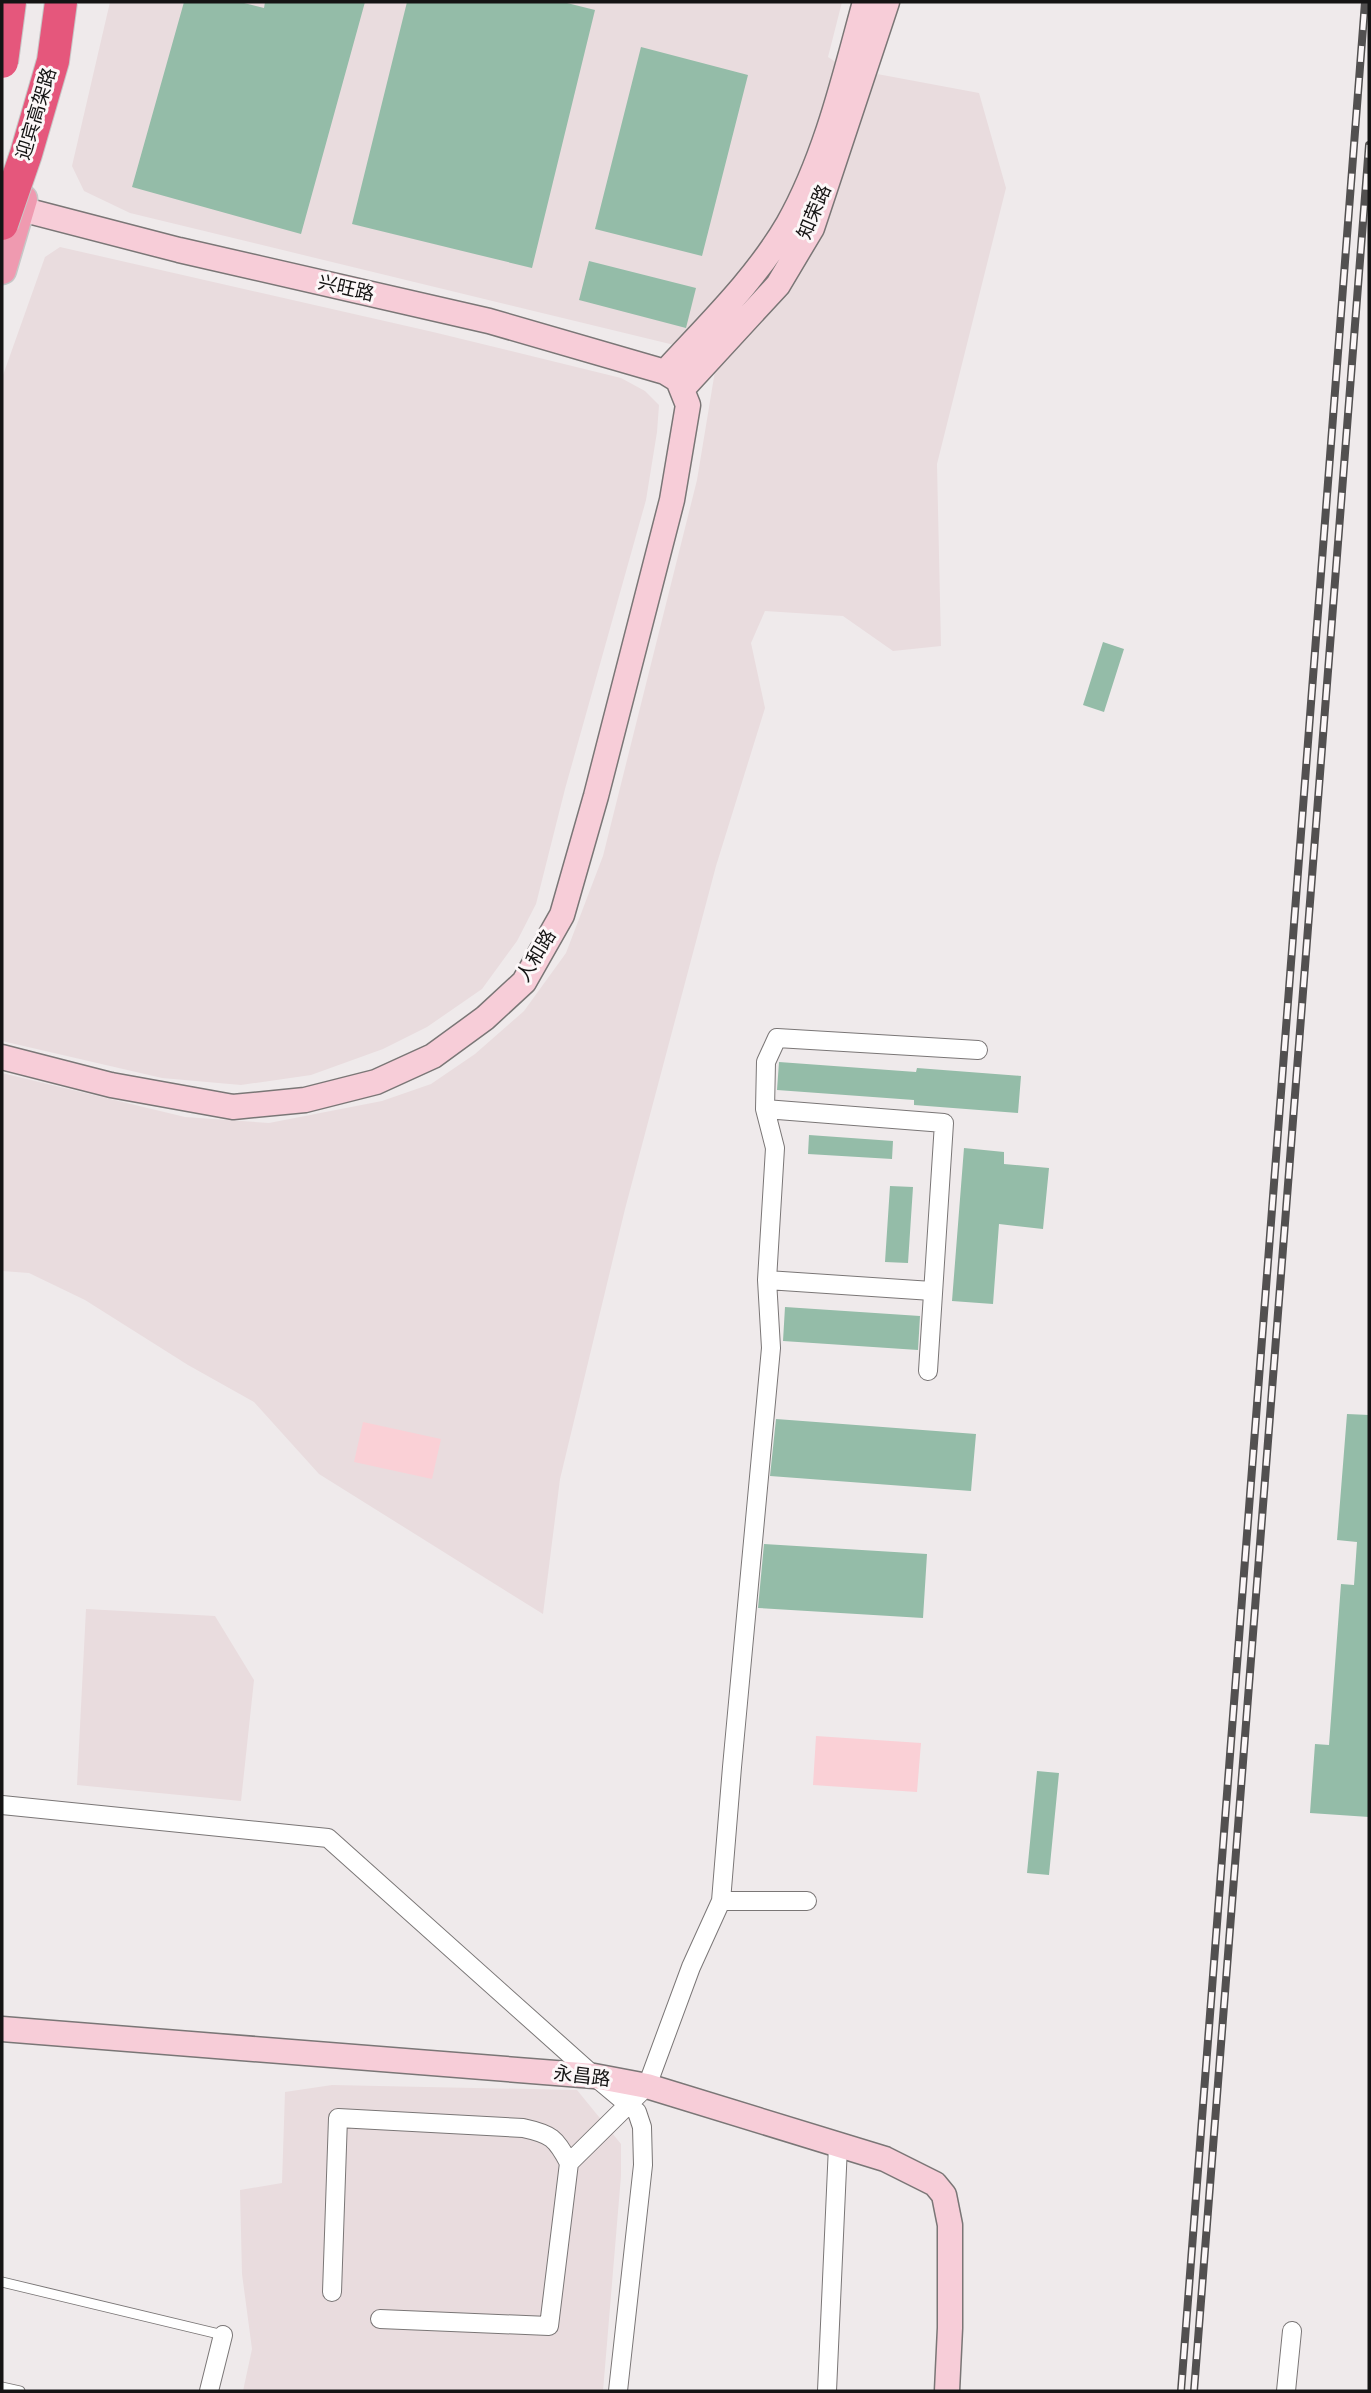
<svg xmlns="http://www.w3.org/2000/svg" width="1371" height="2393" viewBox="0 0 1371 2393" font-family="'Source Sans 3','Noto Sans SC',sans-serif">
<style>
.built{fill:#e9dcde}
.green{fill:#fad0d6}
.building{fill:#94bca8}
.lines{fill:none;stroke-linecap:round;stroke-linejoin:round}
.lane-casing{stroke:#7a7676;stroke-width:11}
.street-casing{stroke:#7a7676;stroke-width:20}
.secondary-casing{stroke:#7a7676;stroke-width:27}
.primary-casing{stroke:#c7c7c7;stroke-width:31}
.lane{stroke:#fff;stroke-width:9}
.street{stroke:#fff;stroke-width:18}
.secondary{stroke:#f7cdd8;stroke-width:24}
.primary{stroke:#ef9ab0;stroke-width:28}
.rail-casing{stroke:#525050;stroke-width:8}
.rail{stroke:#fcf7f8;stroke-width:5;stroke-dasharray:16;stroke-linecap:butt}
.highway-bridge-casing{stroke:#c7c7c7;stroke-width:34;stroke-linecap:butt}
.highway-bridge{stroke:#e5577c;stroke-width:32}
.labels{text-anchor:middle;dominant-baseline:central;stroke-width:6;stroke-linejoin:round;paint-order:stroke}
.street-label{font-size:19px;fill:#151414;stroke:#fcf7f8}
</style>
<rect width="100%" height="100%" fill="#efeaeb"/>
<!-- built -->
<path class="built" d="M110,2H842L828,57L845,68L979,93L1006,188L937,464L941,646L893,651L843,616L765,611L751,643L765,708L716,866L625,1209L560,1479L543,1614L319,1474L254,1402L188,1365L85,1300L29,1273L2,1271V1073L185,1117L269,1123L382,1101L431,1084L475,1054L524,1011L566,953L603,856L697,480L715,371L699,351L130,213L84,191L72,166Z
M60,247L433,332L621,378L645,391L659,405L657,432L646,500L565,789L536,904L517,941L482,989L427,1027L383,1049L311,1075L241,1085L162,1078L2,1041V378L45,257Z
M86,1609L215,1616L254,1680L241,1801L77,1785Z
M332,2085L577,2090L621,2144V2176L603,2391H243L252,2349L242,2274L240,2190L282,2183L285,2092Z"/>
<!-- green -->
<path class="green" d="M363,1422L441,1439L432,1479L354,1462Z
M816,1736L921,1743L917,1792L813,1785Z"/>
<!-- building -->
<path class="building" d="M184,2H240L264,8L265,2H365L301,234L132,187Z
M407,2H563L595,10L532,268L352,224Z
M641,47L748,75L702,256L595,229Z
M589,261L696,288L686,328L579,300Z
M1103,642L1124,649L1104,712L1083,705Z
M779,1062L916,1072L917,1068L1021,1076L1018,1113L914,1105V1100L777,1090Z
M809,1135L893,1141L892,1159L808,1154Z
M964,1148L1004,1152V1164L1049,1168L1043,1229L999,1224L993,1304L952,1301Z
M890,1186L913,1187L908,1263L885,1262Z
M785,1307L920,1316L918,1350L783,1341Z
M1347,1414L1369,1415V1817L1310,1813L1315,1744L1329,1745L1341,1584L1354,1585L1357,1542L1337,1540Z
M776,1419L976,1434L971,1491L770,1476Z
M764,1544L927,1554L923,1618L758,1608Z
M1037,1771L1059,1773L1049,1875L1027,1873Z"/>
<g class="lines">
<defs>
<path id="lane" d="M2,2282L223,2335
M2,2387L20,2391"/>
<path id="street" d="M765,1109L944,1123L928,1371
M767,1280L932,1291
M2,1805L328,1838L594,2076L637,2112L642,2127L643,2165L618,2391
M721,1901L732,1767L771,1348L767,1280L775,1148L765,1109L766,1062L777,1038L978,1050
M569,2163L647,2086L691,1967L721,1901H807
M332,2292L338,2118L523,2128C551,2134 556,2138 569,2163L549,2326L380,2319
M209,2391L223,2335
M827,2391L838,2146
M1286,2391L1292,2331"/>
<path id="secondary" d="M2,204L179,250L489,321L665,372L678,380L688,405L672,500L596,796L562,915L524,982L485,1018L433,1056L376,1082L305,1100L233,1107L111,1085L2,1057
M665,372C708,325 756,279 788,224C826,157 845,75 865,2
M683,388L778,285L812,228L887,2
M2,2029L594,2076L647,2086L885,2159L935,2184L944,2195L950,2225V2328L947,2391"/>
<path id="primary" d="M2,270L23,199"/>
</defs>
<!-- lane casing -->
<use href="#lane" class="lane-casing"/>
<!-- street casing -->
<use href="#street" class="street-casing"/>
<!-- secondary casing -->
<use href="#secondary" class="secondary-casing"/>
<!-- primary casing -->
<use href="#primary" class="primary-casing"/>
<!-- lane -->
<use href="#lane" class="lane"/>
<!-- street -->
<use href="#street" class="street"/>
<!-- secondary -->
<use href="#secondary" class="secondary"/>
<!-- primary -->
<use href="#primary" class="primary"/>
<defs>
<path id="rail" d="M1181,2391L1365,2
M1194,2391L1369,145"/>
</defs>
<!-- rail casing -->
<use href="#rail" class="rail-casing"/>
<!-- rail -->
<use href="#rail" class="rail"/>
<defs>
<path id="highway-bridge" d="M2,62L10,2
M2,224L26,154L53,61L61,2"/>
</defs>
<!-- highway-bridge casing -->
<use href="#highway-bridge" class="highway-bridge-casing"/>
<!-- highway-bridge -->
<use href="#highway-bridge" class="highway-bridge"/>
</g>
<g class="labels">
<!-- street labels -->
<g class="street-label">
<text transform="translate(37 114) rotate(-73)">迎宾高架路</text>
<text transform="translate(815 212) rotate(-67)">知荣路</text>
<text transform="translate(346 289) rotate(13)">兴旺路</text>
<text transform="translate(537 956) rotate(-59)">人和路</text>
<text transform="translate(582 2077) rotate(7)">永昌路</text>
</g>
</g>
<!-- border -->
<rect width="1371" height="2393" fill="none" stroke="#151414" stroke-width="7"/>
</svg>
